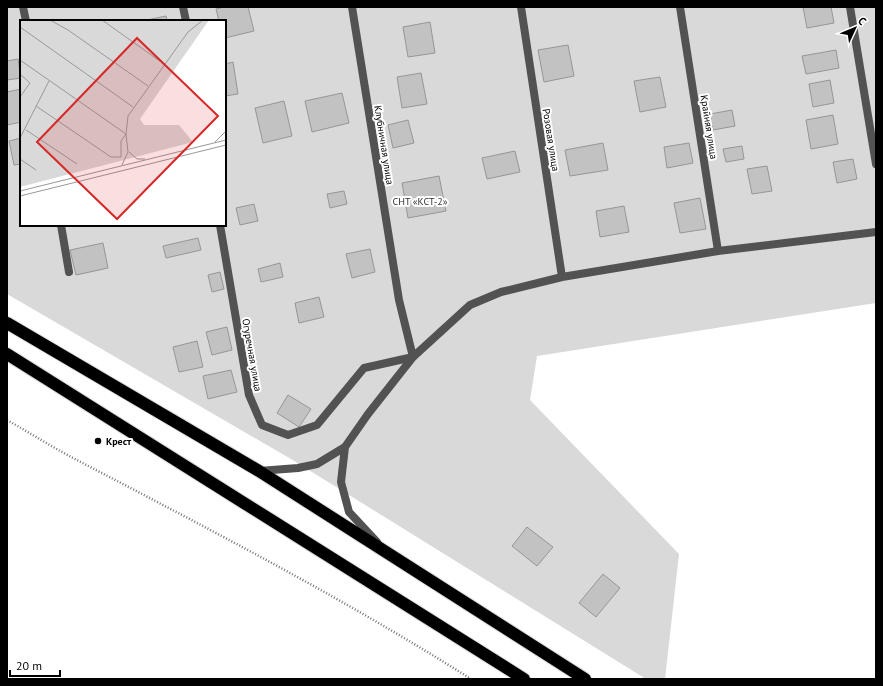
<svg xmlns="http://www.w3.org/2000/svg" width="883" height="686" viewBox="0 0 883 686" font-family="'PT Sans',sans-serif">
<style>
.green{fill:#d9d9d9;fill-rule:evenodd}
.building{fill:#c2c2c2;stroke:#969696}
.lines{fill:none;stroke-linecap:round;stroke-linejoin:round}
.highway-casing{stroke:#dbdbdb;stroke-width:14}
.path{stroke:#747474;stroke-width:2.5;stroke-dasharray:1 2;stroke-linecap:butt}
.street{stroke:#525252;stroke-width:8}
.highway{stroke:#000;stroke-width:12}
.poi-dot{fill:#000;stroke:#fff;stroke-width:1.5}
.labels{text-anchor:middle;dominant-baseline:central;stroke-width:4;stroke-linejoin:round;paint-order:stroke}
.street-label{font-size:10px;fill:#000;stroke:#fff}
.park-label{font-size:10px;fill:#303030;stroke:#fff}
.poi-label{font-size:10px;font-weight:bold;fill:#000;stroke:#fff;text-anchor:start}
.inset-road{fill:none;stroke:#999;stroke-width:1}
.view{fill:#d62828;fill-opacity:0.15;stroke:#d62828;stroke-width:2}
.inset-edge{fill:none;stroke:#000;stroke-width:2}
</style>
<rect width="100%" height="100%" fill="#fff"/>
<!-- green -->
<path class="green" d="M7,7H876V303L537,356L530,400L679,554L665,679H646L291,459L7,294ZM21,21H225V225H21Z"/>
<!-- building -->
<path class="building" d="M224,7H248L254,31L225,38V21H219L216,9Z
M803,7H831L834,23L807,28Z
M166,16L167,21H142Z
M430,22L435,53L408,57L403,27Z
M568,45L574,76L544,82L538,50Z
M836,50L839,68L806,74L802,56Z
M18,59L21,78L7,80V61Z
M233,62L238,94L225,96V64Z
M421,73L427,104L402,108L397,77Z
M660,77L666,107L640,112L634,81Z
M830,80L834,103L813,107L809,84Z
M21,89V122L7,125V92Z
M342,93L349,123L312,132L305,101Z
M284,101L292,136L263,143L255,108Z
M732,110L735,126L713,130L710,114Z
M833,115L838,144L811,149L806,120Z
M408,120L414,143L393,148L388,125Z
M21,138V164L14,165L9,141Z
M603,143L608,170L570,176L565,150Z
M689,143L693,163L667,168L664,147Z
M742,146L744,159L726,162L723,149Z
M515,151L520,172L487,179L482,158Z
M853,159L857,179L837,183L833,162Z
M767,166L772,191L752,194L747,169Z
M439,176L446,211L408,218L402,183Z
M344,191L347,204L330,208L327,194Z
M700,198L706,229L680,233L674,203Z
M254,204L258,221L240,225L236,208Z
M624,206L629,232L600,237L596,211Z
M198,238L201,250L166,258L163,246Z
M103,243L108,268L76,275L70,250Z
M370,249L375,272L352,278L346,254Z
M280,263L283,277L261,282L258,269Z
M220,272L224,289L212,292L208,275Z
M319,297L324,317L299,323L295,303Z
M227,327L232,350L212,355L206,332Z
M197,341L203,367L179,372L173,347Z
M231,370L237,392L208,399L203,376Z
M288,395L311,409L299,427L277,413Z
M527,527L553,547L537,566L512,546Z
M603,574L620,588L596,617L579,603Z"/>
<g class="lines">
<defs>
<path id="highway" d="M7,323L259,471L585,679
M7,354L524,679"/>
</defs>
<!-- highway casing -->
<use href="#highway" class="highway-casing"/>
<!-- path -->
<path class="path" d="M7,420C30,433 52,447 75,459C209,529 343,598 471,679"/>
<!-- street -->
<path class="street" d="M23,7L26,21
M183,7L186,21
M521,7L562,277
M680,7L718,251
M850,7L876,164
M61,225L69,272
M220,225L249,395L262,425L288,435L317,425L364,368L413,357L399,300L352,7
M345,447L341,482L349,512L377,542
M259,471L298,468L317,464L345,447L368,414L413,357L470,305L501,292L562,277L718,251L876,232"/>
<!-- highway -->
<use href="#highway" class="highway"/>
</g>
<!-- markers -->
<circle class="poi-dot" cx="98" cy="441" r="4"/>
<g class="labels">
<!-- street labels -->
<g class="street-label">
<text transform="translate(709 127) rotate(81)">Крайняя улица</text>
<text transform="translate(551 140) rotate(81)">Розовая улица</text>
<text transform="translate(384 145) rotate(81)">Клубничная улица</text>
<text transform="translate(252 355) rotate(80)">Огуречная улица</text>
</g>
<!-- park labels -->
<g class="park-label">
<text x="420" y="201">СНТ «КСТ-2»</text>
</g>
<!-- poi labels -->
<g class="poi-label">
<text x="106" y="441">Крест</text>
</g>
</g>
<!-- overview -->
<g transform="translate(20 20)">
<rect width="206" height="206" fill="#fff"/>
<path d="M0,0H189L120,99L124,105H159L173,122L0,167Z" fill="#d9d9d9"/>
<path class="inset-road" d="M30,0L48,10L128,66M82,0L144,44M0,7L113,87M0,40L106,114L101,121V137H91L16,86M0,54L10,63L0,77M6,110L57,144M0,118L29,61M195,122L206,111M109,132L117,139H125M0,139L16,150M102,145L108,132L106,114L108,96L168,12L183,0M0,171L206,120M0,176L206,125"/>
<path class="view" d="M117,18L198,96L97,199L17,122Z"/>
<rect width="206" height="206" class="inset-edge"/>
</g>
<!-- border -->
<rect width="883" height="686" fill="none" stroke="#000000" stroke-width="16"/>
<!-- north arrow -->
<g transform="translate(855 28) rotate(46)" stroke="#ffffff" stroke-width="3" paint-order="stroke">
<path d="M0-3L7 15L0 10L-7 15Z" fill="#000000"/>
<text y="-6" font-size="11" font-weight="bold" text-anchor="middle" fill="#000000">С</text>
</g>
<!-- scale -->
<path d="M10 670v6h50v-6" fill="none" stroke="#000000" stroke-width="2"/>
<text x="16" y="670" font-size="12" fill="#000000" stroke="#ffffff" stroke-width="3" paint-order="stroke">20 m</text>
</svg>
